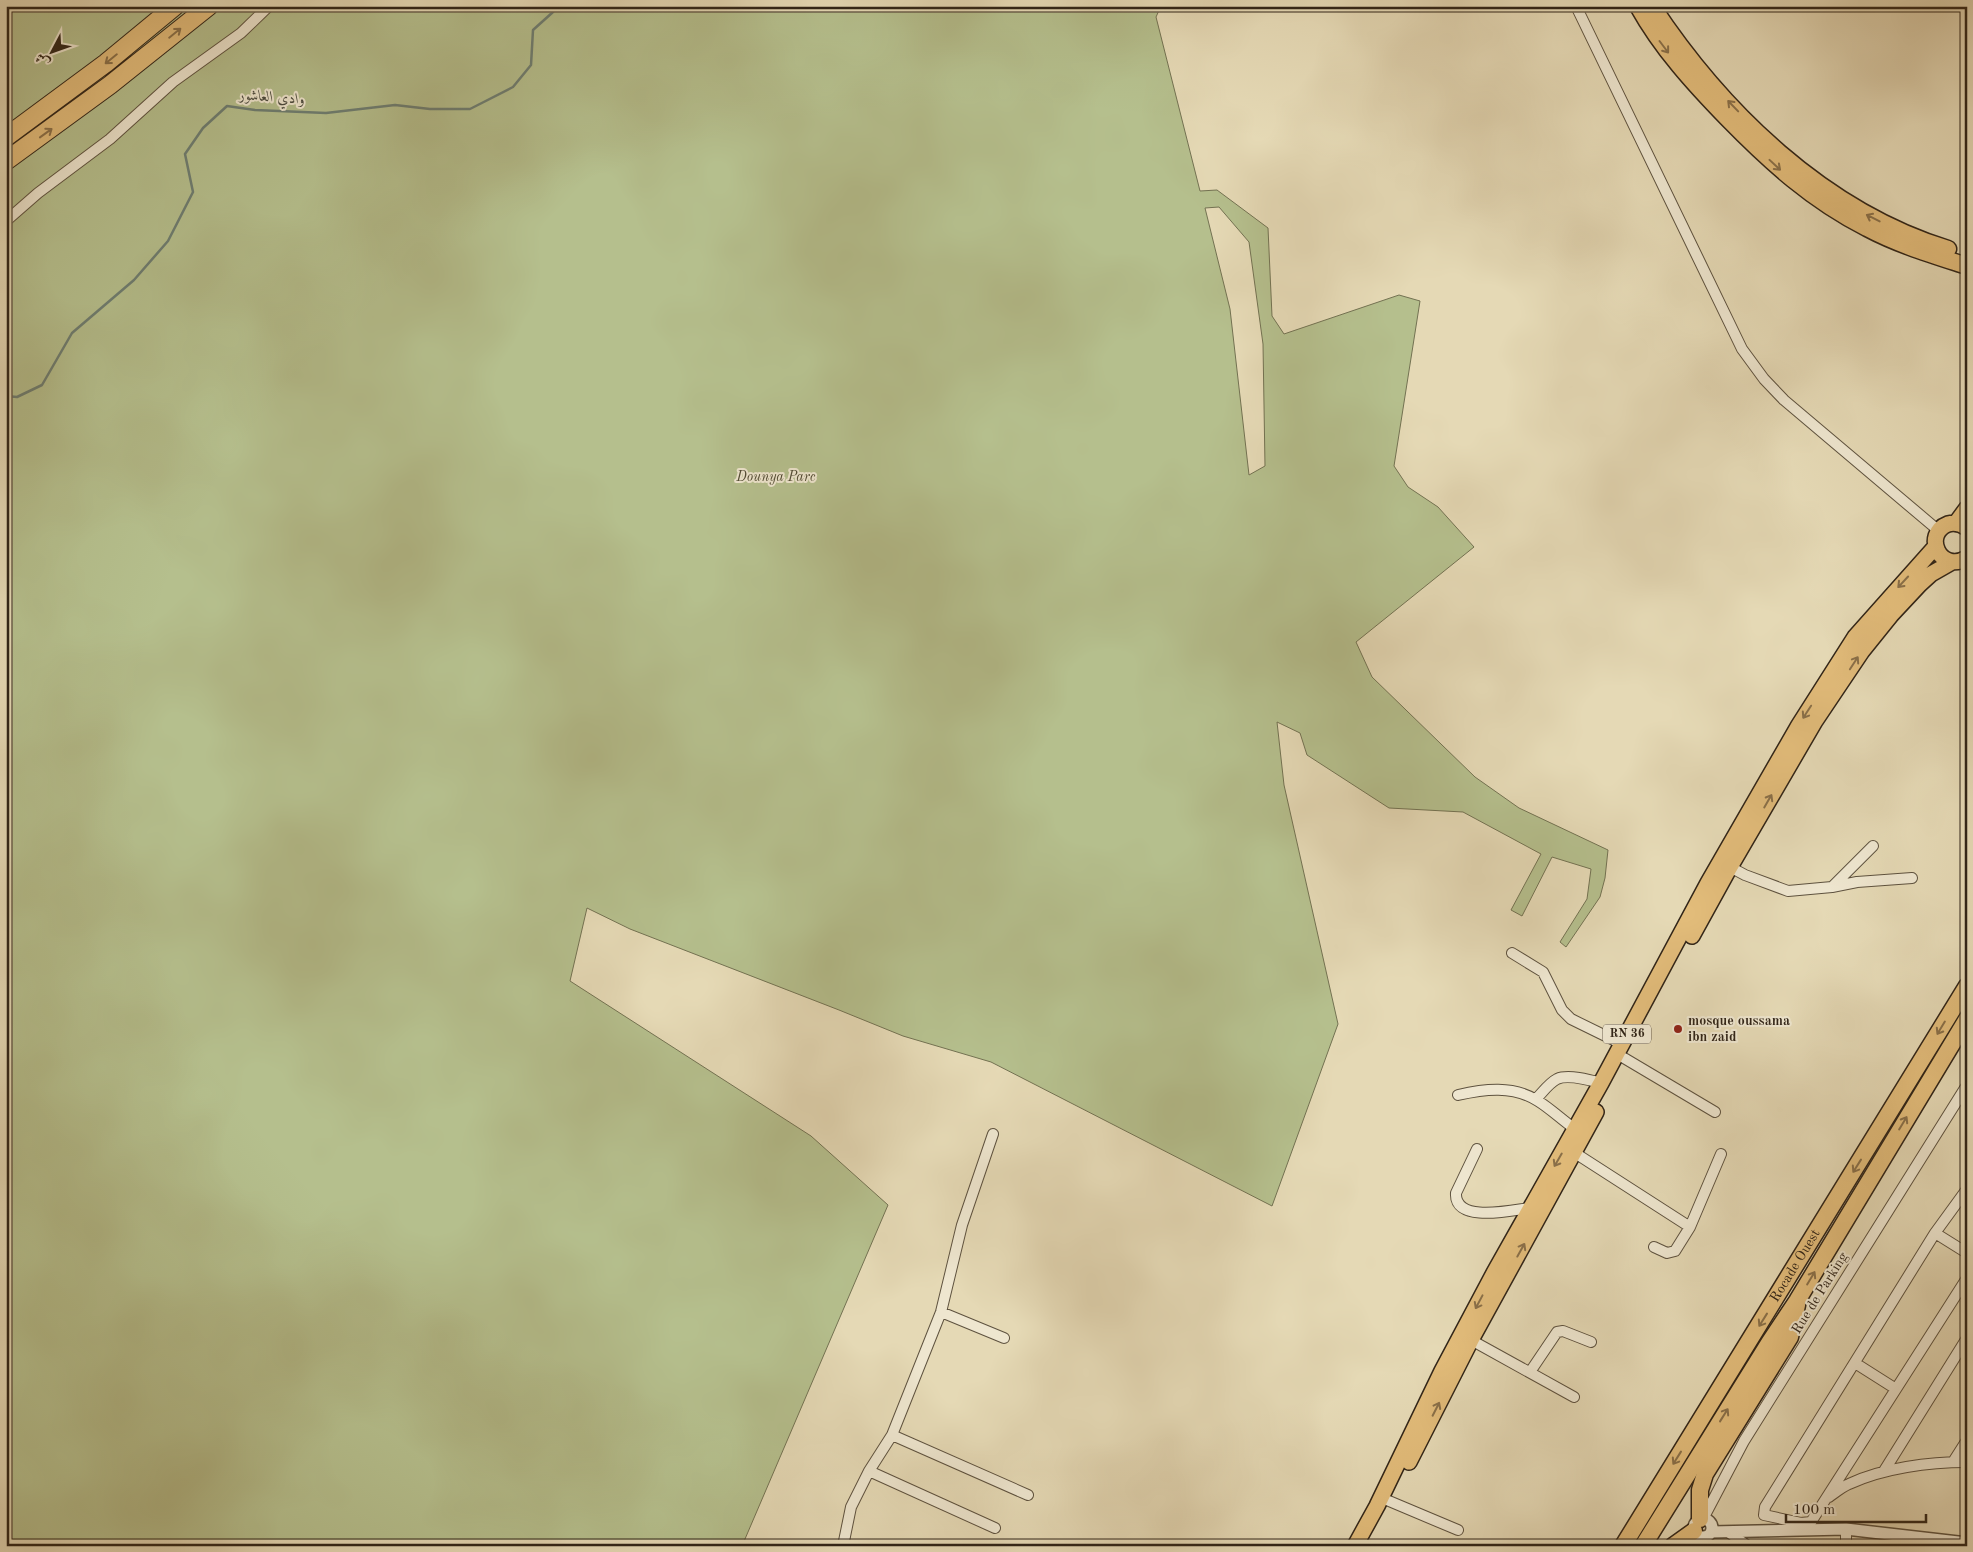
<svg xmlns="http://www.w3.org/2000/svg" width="1973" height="1552" viewBox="0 0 1973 1552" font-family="'Old Standard TT',Amiri,serif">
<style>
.green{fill:#b5bf8d;stroke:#737252;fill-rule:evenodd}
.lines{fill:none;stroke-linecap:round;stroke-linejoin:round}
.stream{stroke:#6e7e72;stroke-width:2.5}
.minor-casing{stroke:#5e523f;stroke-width:12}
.tertiary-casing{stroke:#5e523f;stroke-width:14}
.primary-casing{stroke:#312518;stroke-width:18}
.trunk-casing{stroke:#312518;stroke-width:19}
.motorway-casing{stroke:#312518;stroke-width:20}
.minor{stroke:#eee6cf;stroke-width:10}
.tertiary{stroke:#eee6cf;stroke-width:11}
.primary{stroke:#e2bc7a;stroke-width:15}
.trunk{stroke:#e2bc7a;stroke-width:16}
.motorway{stroke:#e2bc7a;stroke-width:18}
.oneway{stroke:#8a7049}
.poi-dot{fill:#8f2418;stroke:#eee6cf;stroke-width:2}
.labels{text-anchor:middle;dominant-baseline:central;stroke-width:4;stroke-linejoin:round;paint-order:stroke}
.shield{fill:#eee6cf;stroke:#6a5f4f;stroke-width:1}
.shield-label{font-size:12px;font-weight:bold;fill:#312518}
.park-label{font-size:14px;font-style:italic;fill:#524c35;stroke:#eee6cf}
.poi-label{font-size:14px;font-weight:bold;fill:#312518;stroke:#eee6cf;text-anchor:start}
.street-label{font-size:14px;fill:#312518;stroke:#eee6cf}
.water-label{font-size:15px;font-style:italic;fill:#4a4a3e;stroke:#eee6cf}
</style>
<rect width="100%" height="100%" fill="#e5d9b5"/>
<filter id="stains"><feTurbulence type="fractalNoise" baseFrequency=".004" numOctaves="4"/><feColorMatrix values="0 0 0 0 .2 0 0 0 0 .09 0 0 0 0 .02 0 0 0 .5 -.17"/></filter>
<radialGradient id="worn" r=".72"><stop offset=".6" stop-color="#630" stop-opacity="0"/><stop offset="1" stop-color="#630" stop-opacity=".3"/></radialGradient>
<!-- green -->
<path class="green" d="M6,6H1161L1156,17L1200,191L1217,190L1268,228L1272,316L1284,334L1399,295L1420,301L1394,466L1408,487L1438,507L1474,547L1356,642L1372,677L1475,777L1519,808L1608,850L1605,878L1600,897L1566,947L1560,942L1587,899L1591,869L1552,857L1522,916L1511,910L1541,854L1463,812L1389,808L1307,755L1300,733L1277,722L1284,785L1338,1024L1272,1206L991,1062L903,1036L839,1010L630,929L587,908L570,981L811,1136L888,1205L742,1546H6ZM1219,207L1249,242L1263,344L1265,466L1249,475L1230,309L1205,208Z"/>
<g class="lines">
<!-- stream -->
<path class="stream" d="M6,396L17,397L42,385L72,333L134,280L168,241L193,192L185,154L203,128L227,106L255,110L326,113L395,105L430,109H470L513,87L531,65L533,30L553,12L557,6"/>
<defs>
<path id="minor" d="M1576,6L1742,349L1764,379L1784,400L1939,531
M6,221L38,193L110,139L173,82L241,33L269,6
M1730,867L1745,875L1788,891L1832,887L1857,882L1912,878
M1832,887L1873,846
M1512,953L1543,972L1562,1010L1571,1019L1622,1044
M1624,1058L1715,1112
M1458,1095C1484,1089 1513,1085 1538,1101C1551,1109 1562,1120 1575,1129
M1536,1099C1542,1093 1549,1083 1557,1079C1568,1074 1590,1080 1601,1083
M1477,1149L1456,1193C1454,1224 1513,1210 1530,1208
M1575,1153L1690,1227
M1967,1189L1935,1233L1765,1507L1764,1515L1801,1523L1811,1522L1967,1278
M1935,1233L1967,1253
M1654,1247L1667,1253L1675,1251L1690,1227L1721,1154
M941,1312L1004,1338
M1471,1340L1574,1397
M1855,1363L1896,1389
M1530,1372L1557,1332L1563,1331L1591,1342
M892,1435L1028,1495
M1953,1462L1967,1440
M869,1471L995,1528
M1884,1471L1967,1338
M1829,1497C1836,1492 1842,1487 1849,1484C1883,1468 1929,1462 1967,1462
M1389,1501L1458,1530
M1703,1519L1744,1441L1967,1085
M1728,1532L1748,1546
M843,1546L851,1507L869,1471L892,1435L941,1312L962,1225L993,1134
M1846,1546V1529"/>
<path id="tertiary" d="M1694 1528a9 9 0 1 1 18 0a9 9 0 1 1-18 0Z
M1711,1532L1846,1529L1967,1543"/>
<path id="primary" d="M1956,523L1967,508
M1967,528C1961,524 1955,522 1948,524C1922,534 1940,574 1967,558
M1692,936L1730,867L1815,721L1862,651L1891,615L1920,584L1931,574L1952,562
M1409,1462L1471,1340L1596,1112
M1355,1546L1377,1506L1442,1371L1494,1273L1601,1083L1708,883L1799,725L1855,637L1936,546"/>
<g id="trunk">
<path d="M1638,6C1662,49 1694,84 1728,119C1770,162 1813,201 1867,228C1899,245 1933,255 1967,266"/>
<path d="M1652,6C1722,112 1824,211 1948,249"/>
<path d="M1700,1519V1490L1705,1474L1790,1337L1797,1305"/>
<path id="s1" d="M1623,1546L1967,986"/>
<path d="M1643,1546L1769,1343L1797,1301L1967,1019"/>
<path d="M1673,1546L1694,1531"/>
</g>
<path id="motorway" d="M6,137L106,63L175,6
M6,161L110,85L209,6"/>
</defs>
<!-- minor casing -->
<use href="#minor" class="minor-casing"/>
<!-- tertiary casing -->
<use href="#tertiary" class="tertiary-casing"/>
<!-- primary casing -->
<use href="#primary" class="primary-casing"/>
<!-- trunk casing -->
<use href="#trunk" class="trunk-casing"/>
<!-- motorway casing -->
<use href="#motorway" class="motorway-casing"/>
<!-- minor -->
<use href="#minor" class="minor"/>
<!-- tertiary -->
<use href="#tertiary" class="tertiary"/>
<!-- primary -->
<use href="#primary" class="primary"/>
<!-- trunk -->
<use href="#trunk" class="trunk"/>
<!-- motorway -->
<use href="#motorway" class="motorway"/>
</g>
<!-- one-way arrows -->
<defs><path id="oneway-shaft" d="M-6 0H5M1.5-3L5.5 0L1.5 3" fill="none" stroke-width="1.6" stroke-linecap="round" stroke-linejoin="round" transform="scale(1.25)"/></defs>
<g class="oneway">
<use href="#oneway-shaft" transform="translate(175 33) rotate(-39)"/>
<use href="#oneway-shaft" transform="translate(1664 47) rotate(53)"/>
<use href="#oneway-shaft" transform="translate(111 59) rotate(141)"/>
<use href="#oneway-shaft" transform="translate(1733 106) rotate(-134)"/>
<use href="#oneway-shaft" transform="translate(46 133) rotate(-36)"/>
<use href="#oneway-shaft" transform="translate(1775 165) rotate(43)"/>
<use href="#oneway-shaft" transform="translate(1873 218) rotate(-153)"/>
<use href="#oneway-shaft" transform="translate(1903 582) rotate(133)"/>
<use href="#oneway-shaft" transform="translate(1854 663) rotate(-57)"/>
<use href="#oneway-shaft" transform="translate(1807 712) rotate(123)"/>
<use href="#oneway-shaft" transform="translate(1768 801) rotate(-60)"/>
<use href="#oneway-shaft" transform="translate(1941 1028) rotate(121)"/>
<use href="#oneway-shaft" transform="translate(1903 1123) rotate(-59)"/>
<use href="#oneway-shaft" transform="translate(1558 1160) rotate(120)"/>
<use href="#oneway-shaft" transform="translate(1857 1166) rotate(122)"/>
<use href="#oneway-shaft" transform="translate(1521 1250) rotate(-61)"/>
<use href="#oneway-shaft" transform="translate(1811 1278) rotate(-59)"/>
<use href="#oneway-shaft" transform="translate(1479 1302) rotate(118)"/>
<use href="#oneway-shaft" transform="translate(1763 1320) rotate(122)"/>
<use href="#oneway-shaft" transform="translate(1436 1409) rotate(-63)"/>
<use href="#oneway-shaft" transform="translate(1724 1415) rotate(-58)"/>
<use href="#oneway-shaft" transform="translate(1677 1458) rotate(122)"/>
</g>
<!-- markers -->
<circle class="poi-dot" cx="1678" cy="1029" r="5"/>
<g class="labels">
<!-- shield labels -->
<rect class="shield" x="1603" y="1024.5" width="48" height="19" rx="4"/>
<g class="shield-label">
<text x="1627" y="1034">RN 36</text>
</g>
<!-- park labels -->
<g class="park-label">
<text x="776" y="477">Dounya Parc</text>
</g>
<!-- poi labels -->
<g class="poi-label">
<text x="1688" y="1021">mosque oussama<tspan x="1688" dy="16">ibn zaid</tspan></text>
</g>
<!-- street labels -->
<g class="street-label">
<text stroke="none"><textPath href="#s1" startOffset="329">Rocade Ouest</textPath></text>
<text transform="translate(1820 1293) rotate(-58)">Rue de Parking</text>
</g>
<!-- water labels -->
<g class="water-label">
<text transform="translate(272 98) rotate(4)">وادي العاشور</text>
</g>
</g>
<!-- margin -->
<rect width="1973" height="1552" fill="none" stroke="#e5d9b5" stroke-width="25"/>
<rect x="8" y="8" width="1958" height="1537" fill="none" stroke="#312518" stroke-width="2.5"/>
<rect x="12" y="12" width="1948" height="1527" fill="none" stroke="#312518"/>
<!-- north arrow -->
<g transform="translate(52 52) rotate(229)" stroke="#eee6cf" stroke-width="4" paint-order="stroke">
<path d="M0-4L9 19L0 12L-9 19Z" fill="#312518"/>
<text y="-8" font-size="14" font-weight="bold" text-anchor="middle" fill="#312518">ش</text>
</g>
<!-- scale -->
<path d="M1786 1514v8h140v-8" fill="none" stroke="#312518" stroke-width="2.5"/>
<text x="1793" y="1514" font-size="15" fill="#312518" stroke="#eee6cf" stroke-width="4" paint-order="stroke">100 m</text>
<rect width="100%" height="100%" filter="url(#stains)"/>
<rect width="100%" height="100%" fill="url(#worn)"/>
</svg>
